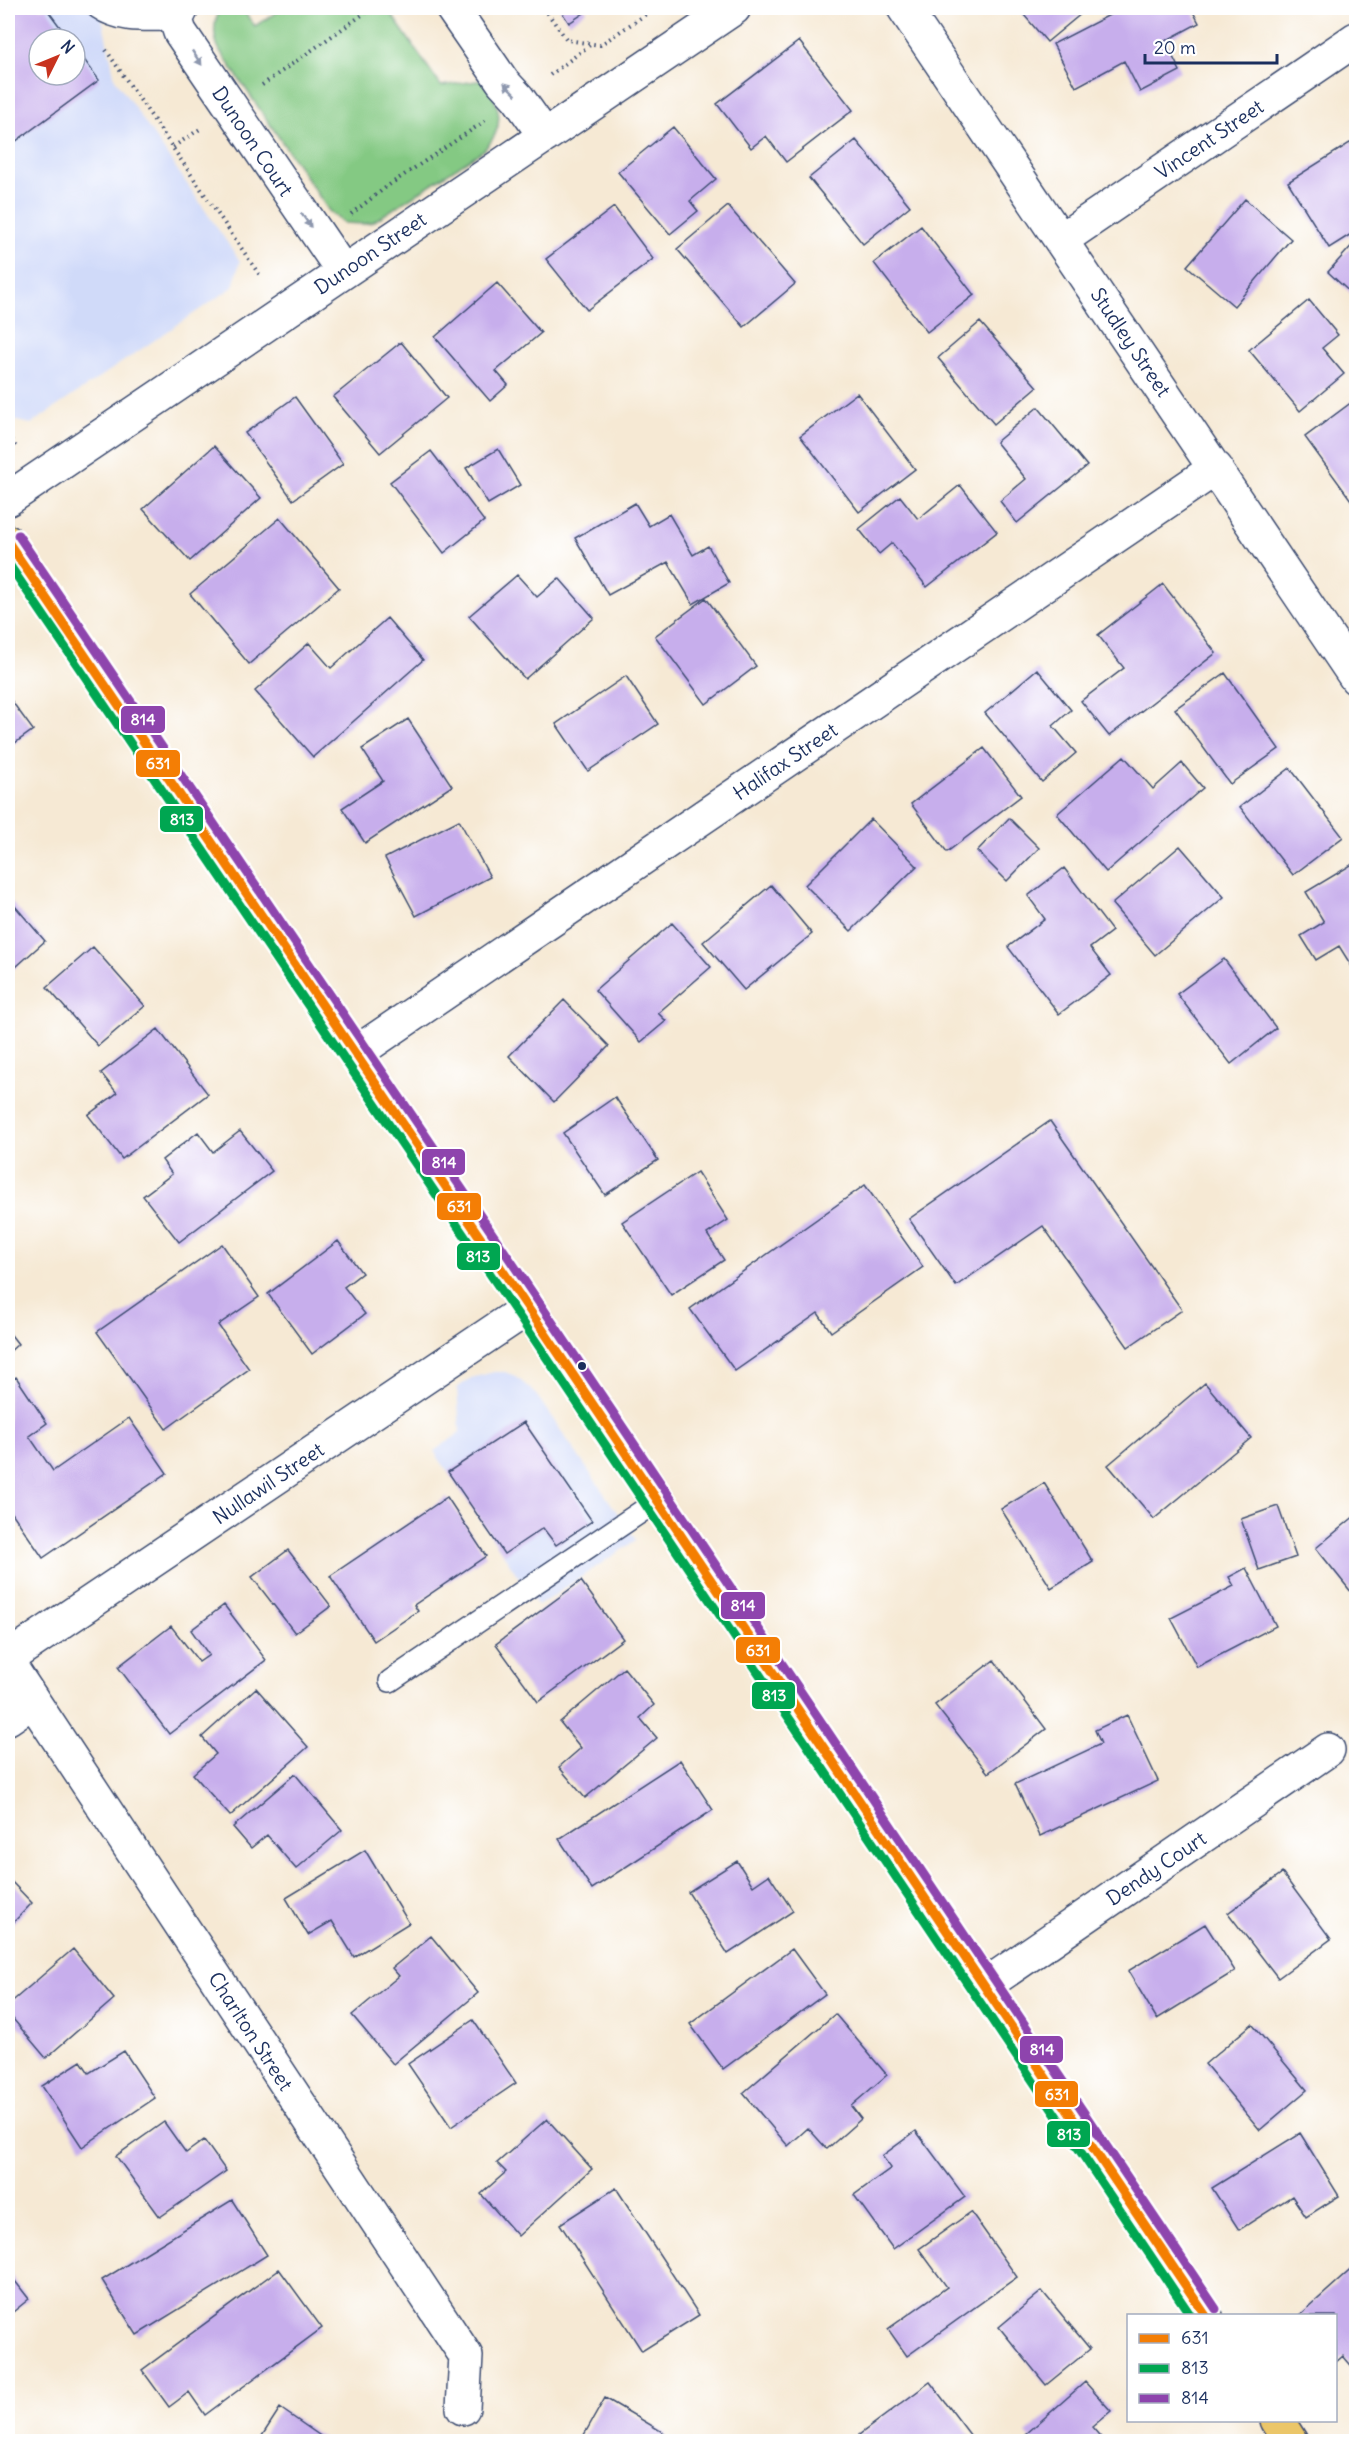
<svg xmlns="http://www.w3.org/2000/svg" width="1364" height="2449" viewBox="0 0 1364 2449" font-family="Delius,sans-serif">
<style>
.built{fill:#d0daf9;fill-rule:evenodd}
.green{fill:#84c983;stroke:#507c70;stroke-width:1.5}
.building{fill:#c7aeec}
.lines{fill:none;stroke-linecap:round;stroke-linejoin:round}
.service-casing{stroke:#3c4b70;stroke-width:24}
.minor-casing{stroke:#3c4b70;stroke-width:36}
.primary-casing{stroke:#3c4b70;stroke-width:36}
.path{stroke:#3c4b70;stroke-width:4;stroke-dasharray:1.5 4.5;stroke-linecap:butt}
.service{stroke:#fff;stroke-width:21}
.minor{stroke:#fff;stroke-width:33}
.primary{stroke:#ebc669;stroke-width:33}
.bus-1-casing{stroke:#fff;stroke-width:14}
.bus-2-casing{stroke:#fff;stroke-width:14}
.bus-3-casing{stroke:#fff;stroke-width:14}
.bus-1{stroke:#f47e05;stroke-width:9}
.bus-2{stroke:#00a651;stroke-width:9}
.bus-3{stroke:#8e44ad;stroke-width:9}
.oneway{fill:#8d97ae}
.bus-dot{fill:#1b2f5e;stroke:#fff;stroke-width:2}
.labels{text-anchor:middle;dominant-baseline:central;stroke-width:4.5;stroke-linejoin:round;paint-order:stroke}
.street-label{font-size:20px;fill:#1b2f5e;stroke:#fff}
.line-badge{stroke:#fff;stroke-width:2}
.badge-label{font-size:16px;text-anchor:middle;font-weight:bold;fill:#fff}
</style>
<rect width="100%" height="100%" fill="#fff"/>
<filter id="ink" filterUnits="userSpaceOnUse"><feTurbulence type="fractalNoise" baseFrequency=".0167" numOctaves="2"/><feDisplacementMap in="SourceGraphic" scale="12" xChannelSelector="R" yChannelSelector="G"/><feConvolveMatrix kernelMatrix="1 2 1 2 8 2 1 2 1" color-interpolation-filters="sRGB"/></filter>
<filter id="wash" filterUnits="userSpaceOnUse"><feTurbulence type="fractalNoise" baseFrequency=".008" numOctaves="4" result="noise"/><feDisplacementMap in="SourceGraphic" scale="24" xChannelSelector="R" yChannelSelector="G"/><feGaussianBlur stdDeviation="1.35" result="paint"/><feColorMatrix in="noise" values="0 0 0 0 0 0 0 0 0 0 0 0 0 0 0 0 0 1.4 0 .05"/><feComposite in="paint" operator="in"/></filter>
<g filter="url(#wash)">
<rect width="100%" height="100%" fill="#f6e9d4"/>
<!-- built -->
<path class="built" d="M8,8H100L115,79L240,261L233,287L31,424L8,419ZM39,39H75V75H39Z
M494,1372H505L515,1376L535,1393L636,1540L538,1606L434,1451L460,1433L457,1388L471,1378Z"/>
<!-- green -->
<path class="green" d="M221,8H241L255,26L283,8H387L441,86L484,80C500,105 507,126 484,150L373,222L364,224L344,223L329,211L220,51C212,36 213,22 221,8Z"/>
<g id="blocks">
<!-- building -->
<path class="building" d="M8,8H46L69,39H39V75H75V47L99,80L8,147Z
M559,8H585L587,11L569,23Z
M1018,8H1088L1047,42Z
M1123,8H1191L1199,23L1165,41L1180,71L1140,92L1124,61L1076,87L1053,44Z
M799,41L853,110L786,162L766,136L751,148L717,104Z
M673,127L716,179L690,201L698,211L670,234L618,172Z
M1356,139V231L1329,248L1288,182Z
M856,140L910,206L863,244L809,178Z
M1245,199L1291,239L1234,306L1187,266Z
M728,206L795,284L744,327L677,249Z
M614,207L653,259L587,310L546,259Z
M921,226L974,295L927,332L874,263Z
M1356,241V298L1328,272Z
M497,283L541,333L496,371L508,385L490,401L435,337Z
M1309,300L1338,335L1322,348L1344,374L1300,411L1249,350Z
M980,322L1037,387L994,424L938,358Z
M401,342L447,398L380,453L333,397Z
M857,393L915,469L859,512L800,436Z
M295,397L343,464L293,500L245,433Z
M1356,399V507L1305,437Z
M1038,407L1087,466L1017,523L1000,501L1026,479L996,442Z
M214,446L261,498L190,561L143,509Z
M498,449L520,485L488,504L466,468Z
M431,451L484,521L444,553L390,482Z
M960,485L997,532L927,587L892,543L879,554L859,529L900,496L918,519Z
M635,503L649,526L669,514L693,555L708,546L729,583L693,604L668,562L608,595L575,538Z
M280,518L339,588L249,664L190,594Z
M517,575L537,597L559,578L594,618L525,679L469,616Z
M1163,584L1216,653L1109,736L1081,701L1124,668L1098,635Z
M706,598L756,666L706,704L655,636Z
M387,618L423,660L313,757L255,691L309,643L331,668Z
M1037,669L1071,710L1053,726L1076,753L1042,782L985,713Z
M1225,673L1279,749L1230,784L1175,709Z
M626,676L658,724L588,771L556,724Z
M8,696L33,730L8,748Z
M408,719L452,786L365,843L342,808L383,781L362,749Z
M984,748L1021,796L947,852L911,804Z
M1124,756L1153,789L1182,763L1203,788L1106,872L1057,814Z
M1290,768L1343,837L1293,875L1240,807Z
M1009,818L1039,848L1007,881L977,851Z
M871,819L917,866L851,931L805,885Z
M459,820L490,877L416,916L385,858Z
M1180,846L1224,897L1155,955L1112,904Z
M1356,862V968L1354,970L1339,946L1316,960L1301,936L1324,922L1306,892Z
M1064,868L1112,931L1090,948L1111,975L1059,1014L1008,947L1045,919L1028,896Z
M771,885L812,934L744,990L703,942Z
M8,898L45,941L8,974Z
M672,923L711,967L658,1013L666,1021L641,1042L595,990Z
M93,947L145,1006L98,1046L47,987Z
M1224,959L1276,1028L1231,1064L1177,994Z
M564,1000L609,1046L554,1102L509,1056Z
M158,1029L208,1094L122,1159L88,1115L117,1093L101,1073Z
M615,1097L658,1160L605,1195L563,1133Z
M1050,1121L1182,1310L1128,1347L1043,1226L956,1286L909,1219Z
M240,1131L272,1171L179,1242L143,1196L172,1174L162,1160L198,1132L213,1152Z
M697,1172L728,1220L707,1234L724,1260L671,1295L622,1222Z
M865,1185L923,1267L831,1332L818,1313L735,1371L690,1309Z
M338,1241L362,1273L344,1287L365,1314L312,1354L268,1294Z
M222,1244L259,1297L218,1325L249,1369L166,1429L97,1332Z
M8,1331L18,1344L8,1353Z
M16,1377L47,1423L29,1436L53,1471L129,1418L167,1473L43,1558L8,1507V1383Z
M1205,1383L1251,1438L1154,1519L1108,1465Z
M524,1422L592,1521L556,1545L543,1528L504,1554L448,1472Z
M1044,1483L1093,1562L1051,1588L1001,1509Z
M447,1497L486,1556L414,1605L418,1611L374,1641L330,1576Z
M1278,1506L1296,1557L1259,1570L1241,1519Z
M1356,1515V1598L1316,1548Z
M288,1550L331,1606L295,1633L252,1577Z
M1246,1568L1276,1626L1197,1667L1171,1618L1234,1586L1229,1577Z
M581,1581L623,1639L538,1702L496,1644Z
M224,1605L266,1660L169,1734L118,1667L171,1626L199,1662L209,1655L191,1630Z
M994,1660L1046,1729L988,1773L935,1705Z
M624,1668L654,1705L640,1718L657,1738L585,1798L559,1767L581,1748L560,1722Z
M256,1688L308,1747L230,1816L193,1774L216,1754L202,1737Z
M1127,1715L1158,1781L1040,1836L1015,1784L1101,1744L1095,1730Z
M680,1760L713,1810L592,1889L559,1839Z
M295,1774L342,1830L296,1869L267,1835L251,1848L233,1827Z
M365,1850L409,1923L354,1957L332,1921L308,1935L286,1898Z
M737,1861L753,1886L769,1875L793,1911L728,1954L688,1892Z
M1282,1873L1331,1939L1278,1978L1228,1913Z
M8,1878L32,1903L8,1928Z
M1205,1924L1235,1971L1157,2019L1128,1971Z
M431,1936L478,1993L393,2064L352,2015L399,1976L392,1968Z
M73,1949L114,1999L46,2058L8,2013V2005Z
M792,1949L825,1994L723,2069L690,2024Z
M835,2014L887,2075L851,2106L861,2119L827,2149L808,2128L788,2146L743,2093Z
M473,2020L516,2083L451,2127L408,2064Z
M1252,2024L1307,2090L1260,2130L1205,2064Z
M124,2051L155,2098L82,2147L42,2086L81,2061L89,2073Z
M547,2119L592,2169L518,2236L481,2194L506,2172L497,2163Z
M164,2122L186,2153L204,2140L226,2171L160,2217L116,2156Z
M916,2131L965,2197L893,2249L854,2195L891,2168L882,2156Z
M1300,2133L1339,2196L1306,2217L1292,2196L1239,2230L1212,2188Z
M616,2188L699,2315L642,2351L560,2224Z
M232,2200L267,2255L137,2335L102,2280Z
M971,2212L1017,2277L907,2356L888,2329L947,2287L919,2249Z
M1356,2265V2371L1343,2356L1336,2362V2316H1299Z
M279,2269L322,2328L205,2415L189,2392L169,2407L142,2370Z
M8,2272L29,2299L8,2316Z
M1042,2291L1090,2349L1046,2385L999,2327Z
M930,2382L974,2440L864,2442L859,2435Z
M1085,2382L1111,2411L1092,2427L1105,2442H1033L1026,2434Z
M605,2398L666,2434L662,2442H580Z
M280,2408L329,2442H258Z"/>
</g>
</g>
<g filter="url(#ink)">
<use href="#blocks" fill-opacity="0" stroke="#3c4b70" stroke-width="1.5"/>
<g class="lines">
<defs>
<path id="service" d="M98,8C121,24 149,20 176,20
M390,1681L657,1501"/>
<path id="minor" d="M182,8L176,20L180,32L342,270
M452,8L503,82L518,98L545,136
M904,8L1356,678
M1061,240L1356,39
M8,499L734,8
M356,1053L1216,468
M8,1658L528,1308
M8,1663L466,2356L463,2408
M8,1718L33,1701
M984,1986L1328,1750"/>
<path id="primary" d="M8,542L528,1308L1206,2316
M1277,2420L1291,2442"/>
</defs>
<!-- service casing -->
<use href="#service" class="service-casing"/>
<!-- minor casing -->
<use href="#minor" class="minor-casing"/>
<!-- primary casing -->
<use href="#primary" class="primary-casing"/>
<!-- path -->
<path class="path" d="M544,8L567,40L600,45L655,8
M106,50L261,277
M550,75L590,45
M262,85L372,8
M173,147L200,129
M351,214L389,185L485,121
M8,435L16,447"/>
<!-- service -->
<use href="#service" class="service"/>
<!-- minor -->
<use href="#minor" class="minor"/>
<!-- primary -->
<use href="#primary" class="primary"/>
<defs>
<path id="bus-1" d="M8,542L528,1308L1206,2316"/>
<path id="bus-2" d="M8,563L518,1315L1191,2316"/>
<path id="bus-3" d="M18,535L538,1301L1216,2309"/>
</defs>
<!-- bus-1 casing -->
<use href="#bus-1" class="bus-1-casing"/>
<!-- bus-2 casing -->
<use href="#bus-2" class="bus-2-casing"/>
<!-- bus-3 casing -->
<use href="#bus-3" class="bus-3-casing"/>
<!-- bus-1 -->
<use href="#bus-1" class="bus-1"/>
<!-- bus-2 -->
<use href="#bus-2" class="bus-2"/>
<!-- bus-3 -->
<use href="#bus-3" class="bus-3"/>
</g>
<!-- one-way arrows -->
<defs><path id="oneway-solid" d="M-6-.8H1V-3.2L6.5 0L1 3.2V.8H-6Z" transform="scale(1.5)"/></defs>
<g class="oneway">
<use href="#oneway-solid" transform="translate(197 58) rotate(56)"/>
<use href="#oneway-solid" transform="translate(510 89) rotate(-135)"/>
<use href="#oneway-solid" transform="translate(306 220) rotate(54)"/>
</g>
</g>
<!-- markers -->
<circle class="bus-dot" cx="582" cy="1366" r="5"/>
<g class="labels">
<!-- street labels -->
<g class="street-label">
<text transform="translate(1209 139) rotate(-34)">Vincent Street</text>
<text transform="translate(253 141) rotate(56)">Dunoon Court</text>
<text transform="translate(370 253) rotate(-34)">Dunoon Street</text>
<text transform="translate(1131 342) rotate(56)">Studley Street</text>
<text transform="translate(785 761) rotate(-34)">Halifax Street</text>
<text transform="translate(268 1483) rotate(-34)">Nullawil Street</text>
<text transform="translate(1156 1868) rotate(-34)">Dendy Court</text>
<text transform="translate(251 2031) rotate(57)">Charlton Street</text>
</g>
</g>
<g class="line-badge">
<rect x="120" y="705" width="46" height="29" rx="6" fill="#8e44ad"/>
<rect x="135" y="749" width="46" height="29" rx="6" fill="#f47e05"/>
<rect x="159" y="805" width="45" height="28" rx="6" fill="#00a651"/>
<rect x="421" y="1148" width="45" height="28" rx="6" fill="#8e44ad"/>
<rect x="436" y="1192" width="46" height="29" rx="6" fill="#f47e05"/>
<rect x="456" y="1242" width="45" height="29" rx="6" fill="#00a651"/>
<rect x="720" y="1591" width="46" height="29" rx="6" fill="#8e44ad"/>
<rect x="735" y="1636" width="46" height="28" rx="6" fill="#f47e05"/>
<rect x="751" y="1681" width="45" height="29" rx="6" fill="#00a651"/>
<rect x="1019" y="2035" width="45" height="29" rx="6" fill="#8e44ad"/>
<rect x="1034" y="2080" width="45" height="28" rx="6" fill="#f47e05"/>
<rect x="1046" y="2120" width="45" height="28" rx="6" fill="#00a651"/>
</g>
<g class="badge-label">
<text x="143" y="725">814</text>
<text x="158" y="769">631</text>
<text x="182" y="825">813</text>
<text x="444" y="1168">814</text>
<text x="459" y="1212">631</text>
<text x="478" y="1262">813</text>
<text x="743" y="1611">814</text>
<text x="758" y="1656">631</text>
<text x="774" y="1701">813</text>
<text x="1042" y="2055">814</text>
<text x="1057" y="2100">631</text>
<text x="1069" y="2140">813</text>
</g>
<!-- margin -->
<rect width="1364" height="2449" fill="none" stroke="#fff" stroke-width="30"/>
<!-- legend -->
<rect x="1127" y="2314" width="210" height="108" fill="#ffffff" stroke="#a4acbf" stroke-width="1.5"/>
<rect x="1139" y="2334" width="30" height="9" fill="#f47e05" stroke="#a4acbf" stroke-width="1.5"/>
<text x="1181" y="2344" font-size="18" fill="#1b2f5e">631</text>
<rect x="1139" y="2364" width="30" height="9" fill="#00a651" stroke="#a4acbf" stroke-width="1.5"/>
<text x="1181" y="2374" font-size="18" fill="#1b2f5e">813</text>
<rect x="1139" y="2394" width="30" height="9" fill="#8e44ad" stroke="#a4acbf" stroke-width="1.5"/>
<text x="1181" y="2404" font-size="18" fill="#1b2f5e">814</text>
<!-- north arrow -->
<g transform="translate(57 57) rotate(47)"><circle r="28" fill="#ffffff" stroke="#a4acbf" stroke-width="1.5"/>
<path d="M0-4.5L10 22L0 15L-10 22Z" fill="#c8321e"/>
<text y="-9" font-size="16" font-weight="bold" text-anchor="middle" fill="#1b2f5e">N</text>
</g>
<!-- scale -->
<path d="M1145 54v9h132v-9" fill="none" stroke="#1b2f5e" stroke-width="3"/>
<text x="1154" y="54" font-size="18" fill="#1b2f5e" stroke="#ffffff" stroke-width="4.5" paint-order="stroke">20 m</text>
</svg>
